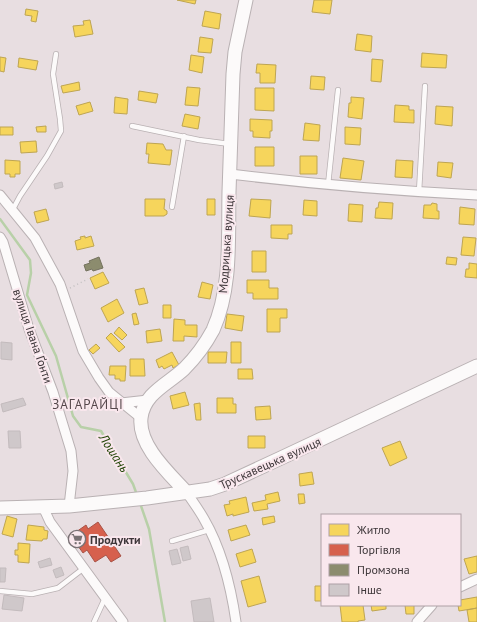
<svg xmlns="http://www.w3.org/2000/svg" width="477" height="622" viewBox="0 0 477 622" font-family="'PT Sans',sans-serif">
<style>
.homes{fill:#f6d55c;stroke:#bea552}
.shops{fill:#d6604d;stroke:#a85347}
.industry{fill:#8c8c6e;stroke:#74725e}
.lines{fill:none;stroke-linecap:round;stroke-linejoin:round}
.stream{stroke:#b8d0a8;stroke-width:2.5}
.building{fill:#cfc8ca;stroke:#c3bbbd}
.lane-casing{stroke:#b9b1b3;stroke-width:6}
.street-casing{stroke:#b9b1b3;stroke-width:11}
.secondary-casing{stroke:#b9b1b3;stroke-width:15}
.path{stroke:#c3c0c1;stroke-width:1.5;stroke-dasharray:1 3;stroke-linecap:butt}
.lane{stroke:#fcfafa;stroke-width:4.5}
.street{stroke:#fcfafa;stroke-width:9}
.secondary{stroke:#fcfafa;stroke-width:13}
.labels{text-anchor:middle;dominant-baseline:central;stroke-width:4;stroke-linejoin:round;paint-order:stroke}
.street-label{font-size:12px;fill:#3d3639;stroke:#f9e7ed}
.poi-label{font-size:12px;font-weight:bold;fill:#3d3639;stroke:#f9e7ed;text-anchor:start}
.neighbourhood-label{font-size:13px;letter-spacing:1px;fill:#55474b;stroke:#f9e7ed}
.water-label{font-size:13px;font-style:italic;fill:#244608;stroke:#f9e7ed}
</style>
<rect width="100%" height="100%" fill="#e8dee1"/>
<!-- homes -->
<path class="homes" d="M177,0H196L195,4Z
M314,0H332L330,14L312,12Z
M26,9L38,11L36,22L31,21L32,16L25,15Z
M205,11L221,14L219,29L202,26Z
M90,20L93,34L75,37L73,26L84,25L83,21Z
M357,34L372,36L371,52L355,50Z
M200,37L213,39L211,53L198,52Z
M422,53L447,55L446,68L421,67Z
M191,55L204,57L202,73L189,70Z
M0,57L6,58L4,72L0,71Z
M19,58L38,61L36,70L18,67Z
M372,59L383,60L381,82L371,81Z
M257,64L276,65L275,83H260V73H256Z
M311,76L325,77L324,90L310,89Z
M79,82L80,90L63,93L61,86Z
M187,87L200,88L198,106L185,105Z
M255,88H274V111L255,110Z
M139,91L158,94L156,103L138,100Z
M115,97L128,99L127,114L114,113Z
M351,97L364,98L362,119L348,117L349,103H351Z
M90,102L93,111L79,115L76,106Z
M395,105L409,106V110H414V123L394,122Z
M436,106L453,107L452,126L435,124Z
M185,114L200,117L198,129L182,126Z
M250,119L272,120V131H270V138L253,137V131H250Z
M305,123L320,125L319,141L303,140Z
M46,126V132H37L36,127Z
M0,127H13V135H0Z
M345,127L361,128L360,145L345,144Z
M36,141L37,152L21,153L20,142Z
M147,143L163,144L166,150H172L170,165L148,163L149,154H146Z
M255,147H274V166H255Z
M300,156H317V174H300Z
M343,158L364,161L361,180L340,178Z
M5,160L20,161V174H15V177H10V174H5Z
M396,160L413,161L412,178L395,177Z
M438,162L453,163L451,178L437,176Z
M145,199H165L164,209L167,211V214L164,216H145Z
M207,199H215V215H207Z
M251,199L271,200L270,218L249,216Z
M304,200L317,201V216L303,215Z
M379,202L393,203L392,219L375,218L376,208H378Z
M432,203L437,204V211H439V219L423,218L424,205H431Z
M349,204L363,205L362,222L348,221Z
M460,207L475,209L474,225L459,224Z
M46,209L49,220L37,223L34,212Z
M271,225H292V234H288V239L271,238Z
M85,236V238L91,236L94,246L77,250L75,241L81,239L80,237Z
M463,237L476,238L474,256L461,255Z
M252,251H266V272H252Z
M447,257L457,258L456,265L446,264Z
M469,263L477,264V278L465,277L466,269H469Z
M103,272L109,283L95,289L90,278Z
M247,280H269V288H278V299H253V293H247Z
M202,282L213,285L210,299L198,297Z
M144,288L148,303L139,305L135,290Z
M117,299L124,313L108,322L101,308Z
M163,305H171V318H163Z
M267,309H287V318H280V332H267Z
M136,313L139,324L134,325L132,314Z
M227,314L244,316L242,331L225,328Z
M174,319L185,320V325H197V337L184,336V341H173Z
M119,327L127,335L122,340L114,333Z
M160,329L162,341L147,343L146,331Z
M111,333L125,347L119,352L106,338Z
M231,342H241V363H231Z
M96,344L100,348L93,354L89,350Z
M172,352L179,365L173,368L172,365L164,369L162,366L159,368L156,360Z
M208,352H227L226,363H208Z
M130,359H144L145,376H130Z
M110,366H126L125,381H120V379H115V375H109Z
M238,369H252L253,379H238Z
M185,392L189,405L173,409L170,396Z
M217,398H233V404H236V413H217Z
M200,403L201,420H196L194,404Z
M270,406L271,419L256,420L255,407Z
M248,436H265V448H248Z
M400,441L407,458L390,466L382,448Z
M312,472L314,484L300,486L299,474Z
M278,492L280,501L267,504L268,509L254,511L252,503L266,500L265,495Z
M298,494H304L305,503L299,504Z
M246,497L249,512L233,516V514L227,516L224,505L230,504L229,501Z
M7,516L17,519L13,537L2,534Z
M274,516L275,522L263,525L262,518Z
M28,525L44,527V530L48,531L47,539H43L42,541L26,540Z
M246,525L250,535L231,541L228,530Z
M18,543L30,544L29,563L18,562V555H15V550H18Z
M252,549L256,562L240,567L236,554Z
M477,556V572L469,574L464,559Z
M259,576L266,602L248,607L241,581Z
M315,586H322V601H315Z
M477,597V608L459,611L458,605H460V600Z
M340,605H363L365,620L358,621V622H342Z
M371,605H386V609L372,611Z
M405,605H414V614H406Z
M477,608V622H469L467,610Z"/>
<!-- shops -->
<path class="shops" d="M98,522L121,556L111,562L106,555L95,562L87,550L83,553L73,539L79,535L76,532L86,525L88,529Z"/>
<!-- industry -->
<path class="industry" d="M99,257L103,268L93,271L92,269L86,271L84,265L90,263L89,261Z"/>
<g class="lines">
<!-- stream -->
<path class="stream" d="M0,219L30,260L31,273L27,295L56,356L73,416L81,427L101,431L133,484L137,495
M140,503L149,529L165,622"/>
</g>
<!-- building -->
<path class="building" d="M62,182L63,187L55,189L54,184Z
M1,342L12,343V360L1,359Z
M23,398L26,405L3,412L1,404Z
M8,431H20L21,448H9Z
M188,546L191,559L183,561L180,548Z
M177,549L181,563L172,565L169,551Z
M50,558L52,565L40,568L38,562Z
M61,567L64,575L56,578L53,570Z
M0,568H6L5,582H0Z
M4,595L24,598L22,611L2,609Z
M210,598L214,622H194L191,601Z"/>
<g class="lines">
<defs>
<path id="lane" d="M132,126L199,140L230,144
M328,185L338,90
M419,192L425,86
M172,207L184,136
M12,211L20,196L47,156L61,131L60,119L53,74L56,54
M172,541L209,530
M0,591L32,594L58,588L84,568
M94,622L105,598"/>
<path id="street" d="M230,174C312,184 394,191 477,195
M0,195L35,238L60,284L83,351L99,378L109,392L141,418
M0,237L3,242L29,329L53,392L71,451L73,471L69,506
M121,403L148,400
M187,493C193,502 199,510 204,519C222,550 231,587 236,622
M43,507L50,522L123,622
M460,587L477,579
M417,622L432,605"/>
<path id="secondary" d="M187,493C170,474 138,446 141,418C144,393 168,384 184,369C194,359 206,343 213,330C232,288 228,237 229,192C230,153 232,113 233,74L235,52L246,0
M0,508L69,506L147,498L210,489L225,484L281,458L477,366"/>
</defs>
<!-- lane casing -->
<use href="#lane" class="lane-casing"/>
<!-- street casing -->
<use href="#street" class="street-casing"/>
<!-- secondary casing -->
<use href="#secondary" class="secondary-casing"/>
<!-- path -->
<path class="path" d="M70,288L88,279"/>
<!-- lane -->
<use href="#lane" class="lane"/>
<!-- street -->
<use href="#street" class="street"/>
<!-- secondary -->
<use href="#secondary" class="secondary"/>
</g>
<!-- icons -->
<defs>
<symbol id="supermarket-ring" viewBox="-11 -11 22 22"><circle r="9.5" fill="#f9e7ed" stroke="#797174" stroke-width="1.5"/><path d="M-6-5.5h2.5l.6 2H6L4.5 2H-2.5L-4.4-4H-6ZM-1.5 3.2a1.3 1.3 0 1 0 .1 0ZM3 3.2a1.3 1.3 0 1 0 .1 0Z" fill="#797174"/></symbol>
</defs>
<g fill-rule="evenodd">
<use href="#supermarket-ring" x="67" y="529" width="20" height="20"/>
</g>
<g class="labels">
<!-- street labels -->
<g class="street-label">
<text transform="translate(226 244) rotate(-86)">Модрицька вулиця</text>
<text transform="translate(33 336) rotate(71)">вулиця Івана Ґонти</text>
<text transform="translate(270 463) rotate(-24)">Трускавецька вулиця</text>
</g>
<!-- poi labels -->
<g class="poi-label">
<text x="90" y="539">Продукти</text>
</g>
<!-- neighbourhood labels -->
<g class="neighbourhood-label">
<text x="88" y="404">ЗАГАРАЙЦІ</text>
</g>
<!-- water labels -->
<g class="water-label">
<text transform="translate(114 453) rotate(57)">Лошань</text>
</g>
</g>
<!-- legend -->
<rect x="321" y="514" width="140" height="92" fill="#f9e7ed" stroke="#aea0a5"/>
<rect x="329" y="524" width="20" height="12" fill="#f6d55c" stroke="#aea0a5"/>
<text x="357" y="534" font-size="12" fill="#3d3639">Житло</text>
<rect x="329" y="544" width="20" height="12" fill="#d6604d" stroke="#aea0a5"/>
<text x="357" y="554" font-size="12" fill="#3d3639">Торгівля</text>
<rect x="329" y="564" width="20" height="12" fill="#8c8c6e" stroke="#aea0a5"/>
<text x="357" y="574" font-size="12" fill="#3d3639">Промзона</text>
<rect x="329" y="584" width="20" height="12" fill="#cfc8ca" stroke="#aea0a5"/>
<text x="357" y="594" font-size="12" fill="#3d3639">Інше</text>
</svg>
